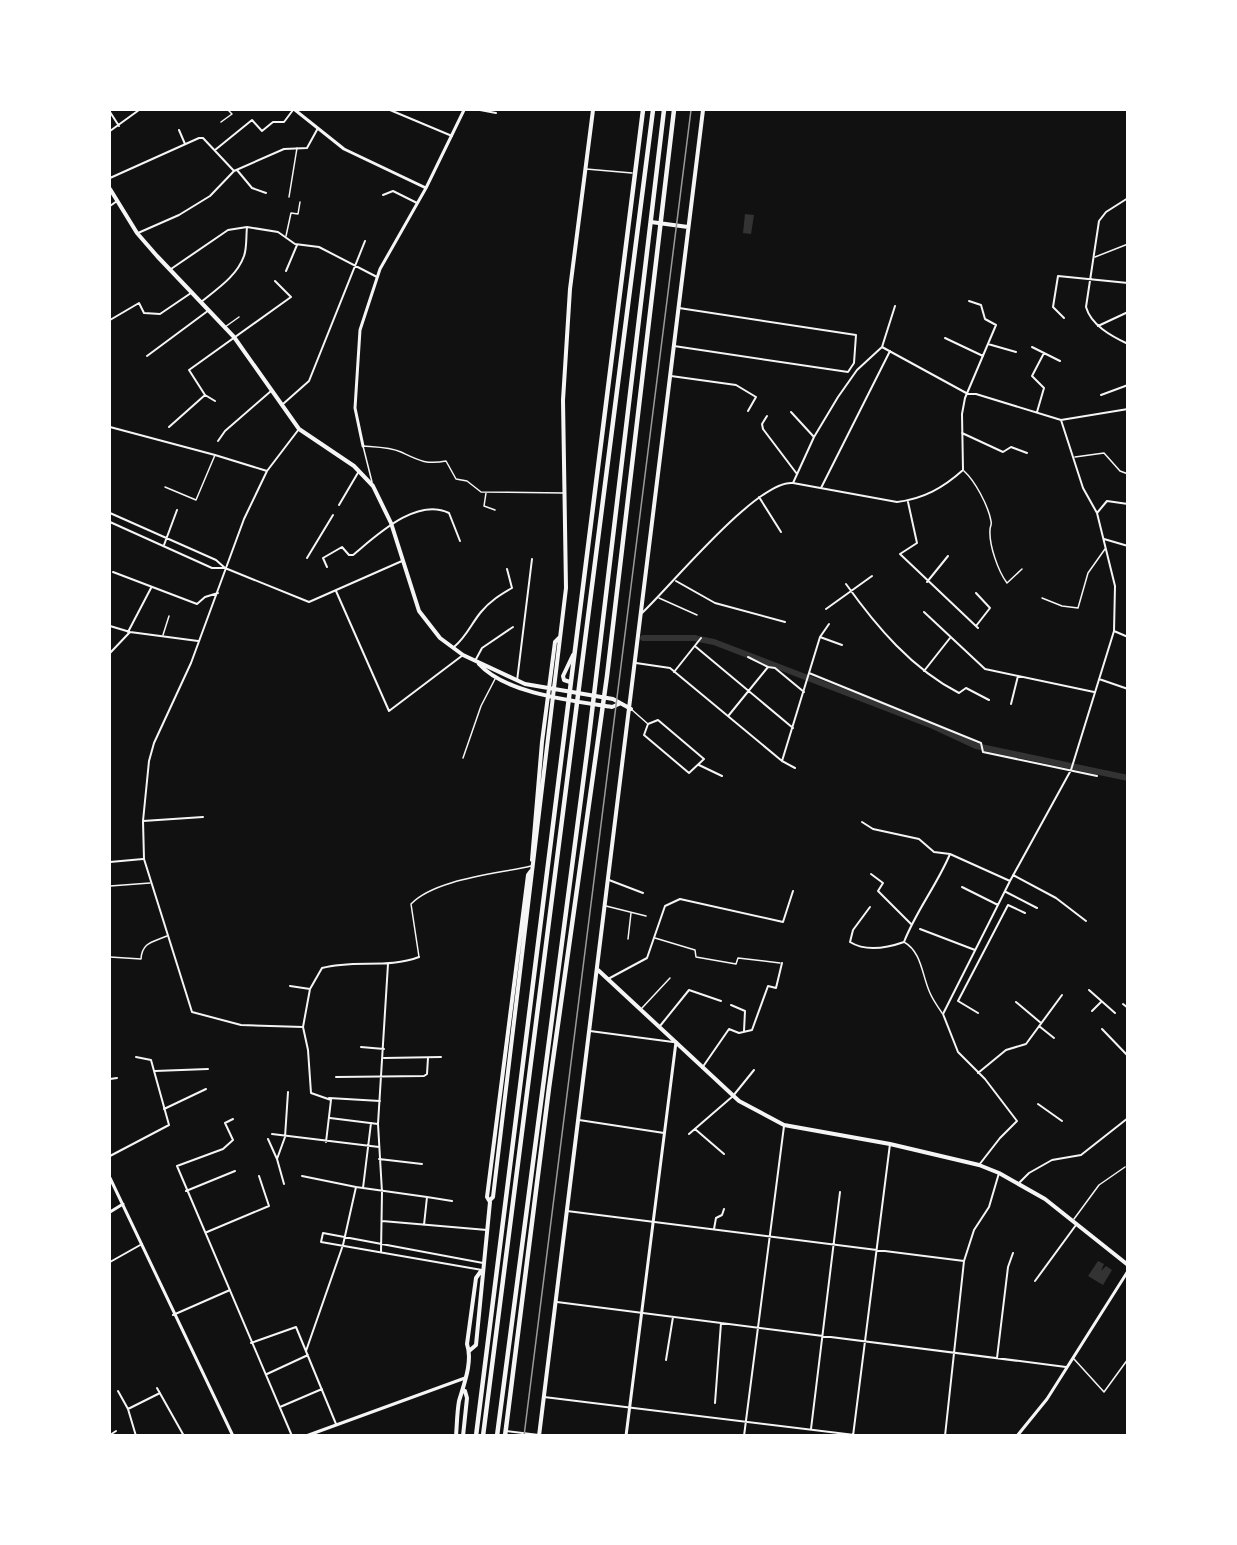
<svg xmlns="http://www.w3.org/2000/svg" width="1237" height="1545" viewBox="0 0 1237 1545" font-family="'DejaVu Sans',sans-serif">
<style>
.water{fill:#333}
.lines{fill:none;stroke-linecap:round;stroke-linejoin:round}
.canal{stroke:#333;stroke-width:6}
.service{stroke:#f5f5f5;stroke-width:1.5}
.pedestrian{stroke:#f5f5f5;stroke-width:1.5}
.minor{stroke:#f5f5f5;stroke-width:2}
.tertiary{stroke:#f5f5f5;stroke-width:3}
.secondary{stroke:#f5f5f5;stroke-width:4}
.primary{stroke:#f5f5f5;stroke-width:4}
.trunk{stroke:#f5f5f5;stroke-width:4.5}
.rail{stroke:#9a9a9a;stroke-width:1.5}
</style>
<rect width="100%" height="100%" fill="#111"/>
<!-- water -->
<path class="water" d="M745,214L754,215L751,234L743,233Z
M1098,1261L1104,1264L1101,1271L1106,1266L1112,1270L1103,1285L1088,1276Z"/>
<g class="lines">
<!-- canal -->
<path class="canal" d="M643,638H694L714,642L933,726L976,746L1128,778"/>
<!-- service -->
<path class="service" d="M221,122L232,114L228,110
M289,197L297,148
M286,236L291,213L298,214L300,202
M1095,257L1128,244
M225,327L239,317
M1075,457L1104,453L1120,471L1128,474
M964,471C975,481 988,505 991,521C992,525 990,526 990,530C989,545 998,571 1007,583L1022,569
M372,482L363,446C375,447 390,447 401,452C418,460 426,465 446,461L456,479L467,481L481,492L564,493
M165,487L196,500L215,455
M486,493L484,506L495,510
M659,598L697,615
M1042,598L1062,606L1078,608L1088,573L1105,549
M631,709L648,724
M463,758L481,706L495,679
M110,886L150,883
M606,906L646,916
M655,938L695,950L696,957L736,964L738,958L780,963
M628,939L631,913
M904,942C922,952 922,976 930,993C933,1000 938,1007 942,1013
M110,957L141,959C142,942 153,942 167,936
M419,957L411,904C435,879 497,874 531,866
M642,1008L670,978
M1074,1219L1099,1185L1125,1167
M1074,1359L1104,1392L1128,1359"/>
<!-- pedestrian -->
<path class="pedestrian" d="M586,169L632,173
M163,635L169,616"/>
<!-- minor -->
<path class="minor" d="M390,110L452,136
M480,110L496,113
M110,112L119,126
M179,130L185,144
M110,131L139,110
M215,150L252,120L262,131L273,122H284L293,110
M237,170L252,188L266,193
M110,178L199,138H203L234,171
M383,195L393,191L417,203
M1128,198L1106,212L1099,221L1086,307C1091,325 1111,336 1128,344
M110,206L117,201
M138,233L179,215L210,196L234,171L284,149L307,148L318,128
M171,269L228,230L247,227L278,232L295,244L319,247L377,277
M286,271L297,245
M201,302C217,289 237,276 244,256C247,248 246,236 247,227
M1064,318L1053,307L1058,276L1128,283
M110,320L139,303L144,313L160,314L191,293
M1098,326L1128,312
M945,338L983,356
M988,344L1016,352
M674,346L848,372L854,363L856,335L679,308
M882,347L968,394
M1032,347L1060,361
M147,356L209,310
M671,376L736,385L756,397L748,411
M968,394H976L1061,420L1128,409
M1101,395L1128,385
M215,401L205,395L189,370L291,297L275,281
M283,404L309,381L365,241
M791,412L814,437
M1037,412L1044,388L1032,376L1044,353
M767,416L762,424L763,429L797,474
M110,427L215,455L267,471
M169,427L205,395
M299,429L267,471L244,519L191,663L154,743L149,761L143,821L144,859L192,1012L241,1025L303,1027
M962,433L1003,452L1011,447L1027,453
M218,441L225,431L271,391
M793,483L814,437L838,397L857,370L882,347L895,306
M821,488L890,351
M759,497L781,532
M908,502L917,543L900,554L978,628
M339,505L359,471
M110,513L216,560L225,568L309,602L402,561
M1097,513L1107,501L1128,504
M110,522L212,568H225
M1104,539L1128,546
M164,545L177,510
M307,558L333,515
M327,567L323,558L342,547L349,555H353C376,536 416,497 449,513L460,541
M113,572L197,604L205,597L218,593
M676,581L715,603L785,622
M927,582L948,556
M846,584C876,626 912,669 959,693L966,688L989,700
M336,591L389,711L463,655
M976,593L990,608L976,626
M826,609L872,576
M924,612L985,669L1094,692
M642,613C670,587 758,479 793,483L897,502C923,499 943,488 963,470L962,414L965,398L996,325L985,319L981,305L969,301
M110,626L130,632L198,641
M1114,631L1128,637
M128,632L151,588
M820,637L829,624
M454,647C467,636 471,624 481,612C490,601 500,595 512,588L507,569
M696,647L793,728
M110,653L130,632
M748,657L768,667
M475,661L482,648L513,627
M636,663L670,668L782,761L795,768
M924,671L950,638
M674,672L701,638
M809,673L981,743L983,752L1097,776
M1099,679L1128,689
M517,681L532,559
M1011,704L1018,676
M729,715L768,667L775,668L804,692
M658,720L704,759L689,773L644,735L648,724Z
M782,761L820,637L842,645
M699,765L722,776
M143,821L203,817
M862,822L873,829L919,839L934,852L950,854L1010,881
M110,862L143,859
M871,874L883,883L878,891L911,924
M1013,875L1056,898L1086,921
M609,880L643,893
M962,887L998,905
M1006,892L1037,908
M870,907L853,930L850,942C866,952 887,948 904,942C916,911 937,885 950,854
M920,929L975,950
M608,979L647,958L665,906L680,899L783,922L793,891
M290,986L310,989
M1089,990L1115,1013
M1016,1002L1041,1023
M1123,1004L1128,1008
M731,1005L745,1011L744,1031
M1092,1011L1101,1002
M978,1013L958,1001L1008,905L1025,913
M660,1026L689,990L721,1001
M1039,1026L1054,1038
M1102,1029L1128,1056
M590,1031L673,1042
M361,1047L384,1049
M384,1058L441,1057
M702,1068L729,1029L739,1033L752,1030L768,986L776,988L782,963
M155,1071L208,1069
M978,1073L1006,1050L1026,1044L1062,995
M336,1077L424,1076L427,1074L428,1058
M110,1079L117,1078
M329,1098L380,1101
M1038,1104L1062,1121
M164,1109L206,1089
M330,1118L378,1124
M233,1119L225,1123L233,1140L223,1149L177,1166L292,1436
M579,1120L664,1133
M695,1129L724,1154
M272,1134L379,1147
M689,1134L733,1096L754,1070
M268,1139L277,1159
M326,1142L331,1100L311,1093L308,1050L303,1027L310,989L322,968C354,959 388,969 419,957
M110,1156L169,1125L151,1060L136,1057
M379,1159L422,1164
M979,1165L1000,1138L1017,1121L985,1079L958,1052L943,1014L1010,881L1071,770L1114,631L1115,586L1097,513L1083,488L1061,420
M302,1176L356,1187
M1020,1182L1029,1173L1052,1160L1081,1155L1128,1118
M284,1184L277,1159L285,1137L288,1092
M363,1188L427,1197L424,1225
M186,1191L235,1171
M427,1197L452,1201
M567,1211L964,1261
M382,1221L487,1230
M714,1229L716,1218L722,1215L724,1209
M207,1232L269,1206L259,1176
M381,1252L382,1192L378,1124L388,964
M110,1262L142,1244
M482,1270L321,1242L323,1233L483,1263
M1035,1281L1076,1225
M557,1302L1066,1367
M173,1315L230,1290
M251,1343L296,1327L336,1424
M306,1351L343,1245L356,1187L363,1188L371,1123
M997,1358L1008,1267L1013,1253
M666,1360L673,1317
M267,1374L308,1355
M157,1388L184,1436
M118,1391L128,1409L160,1393
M544,1397L863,1436
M715,1403L721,1323
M280,1407L322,1389
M128,1409L136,1436
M811,1429L840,1192
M506,1431L539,1435
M110,1435L116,1431
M744,1436L784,1126
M853,1436L890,1144
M945,1436L964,1261L974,1230L989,1207L999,1173"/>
<!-- tertiary -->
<path class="tertiary" d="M295,110L344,149L426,188
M363,446L355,408L360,330L380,269L426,188L464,110
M110,1178L233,1436
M110,1212L123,1204
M306,1436L465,1378
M626,1436L676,1042
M1017,1436L1047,1399L1128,1271"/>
<!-- secondary -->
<path class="secondary" d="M110,189L137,233L157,256L234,337L299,429L354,466L373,486L391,523L419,611L440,638L463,655L525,684L613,699L631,709
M651,222L688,227
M479,664C506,694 574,701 612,707L619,704
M532,860L542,742L555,642L560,637
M598,970L739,1101L784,1125L890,1144L979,1165L999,1173L1045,1199L1128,1265
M490,1200L493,1197L566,588L563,400L570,289L593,110
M469,1351L476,1345L490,1202L487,1197L528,875L531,871
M456,1436C457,1424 457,1412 459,1401C464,1384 473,1361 467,1344L476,1278L481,1271
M463,1436L467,1398L465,1391
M539,1436L703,110"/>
<!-- primary -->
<path class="primary" d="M570,682L564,680L563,676L573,655"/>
<!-- trunk -->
<path class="trunk" d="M476,1436L643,110
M483,1436L653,110
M497,1436L588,745L664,110
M505,1436L549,1088L607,676L674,110"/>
<!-- rail -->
<path class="rail" d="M524,1436L691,110"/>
</g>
<!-- border -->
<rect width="1237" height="1545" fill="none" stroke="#ffffff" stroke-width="222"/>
</svg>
